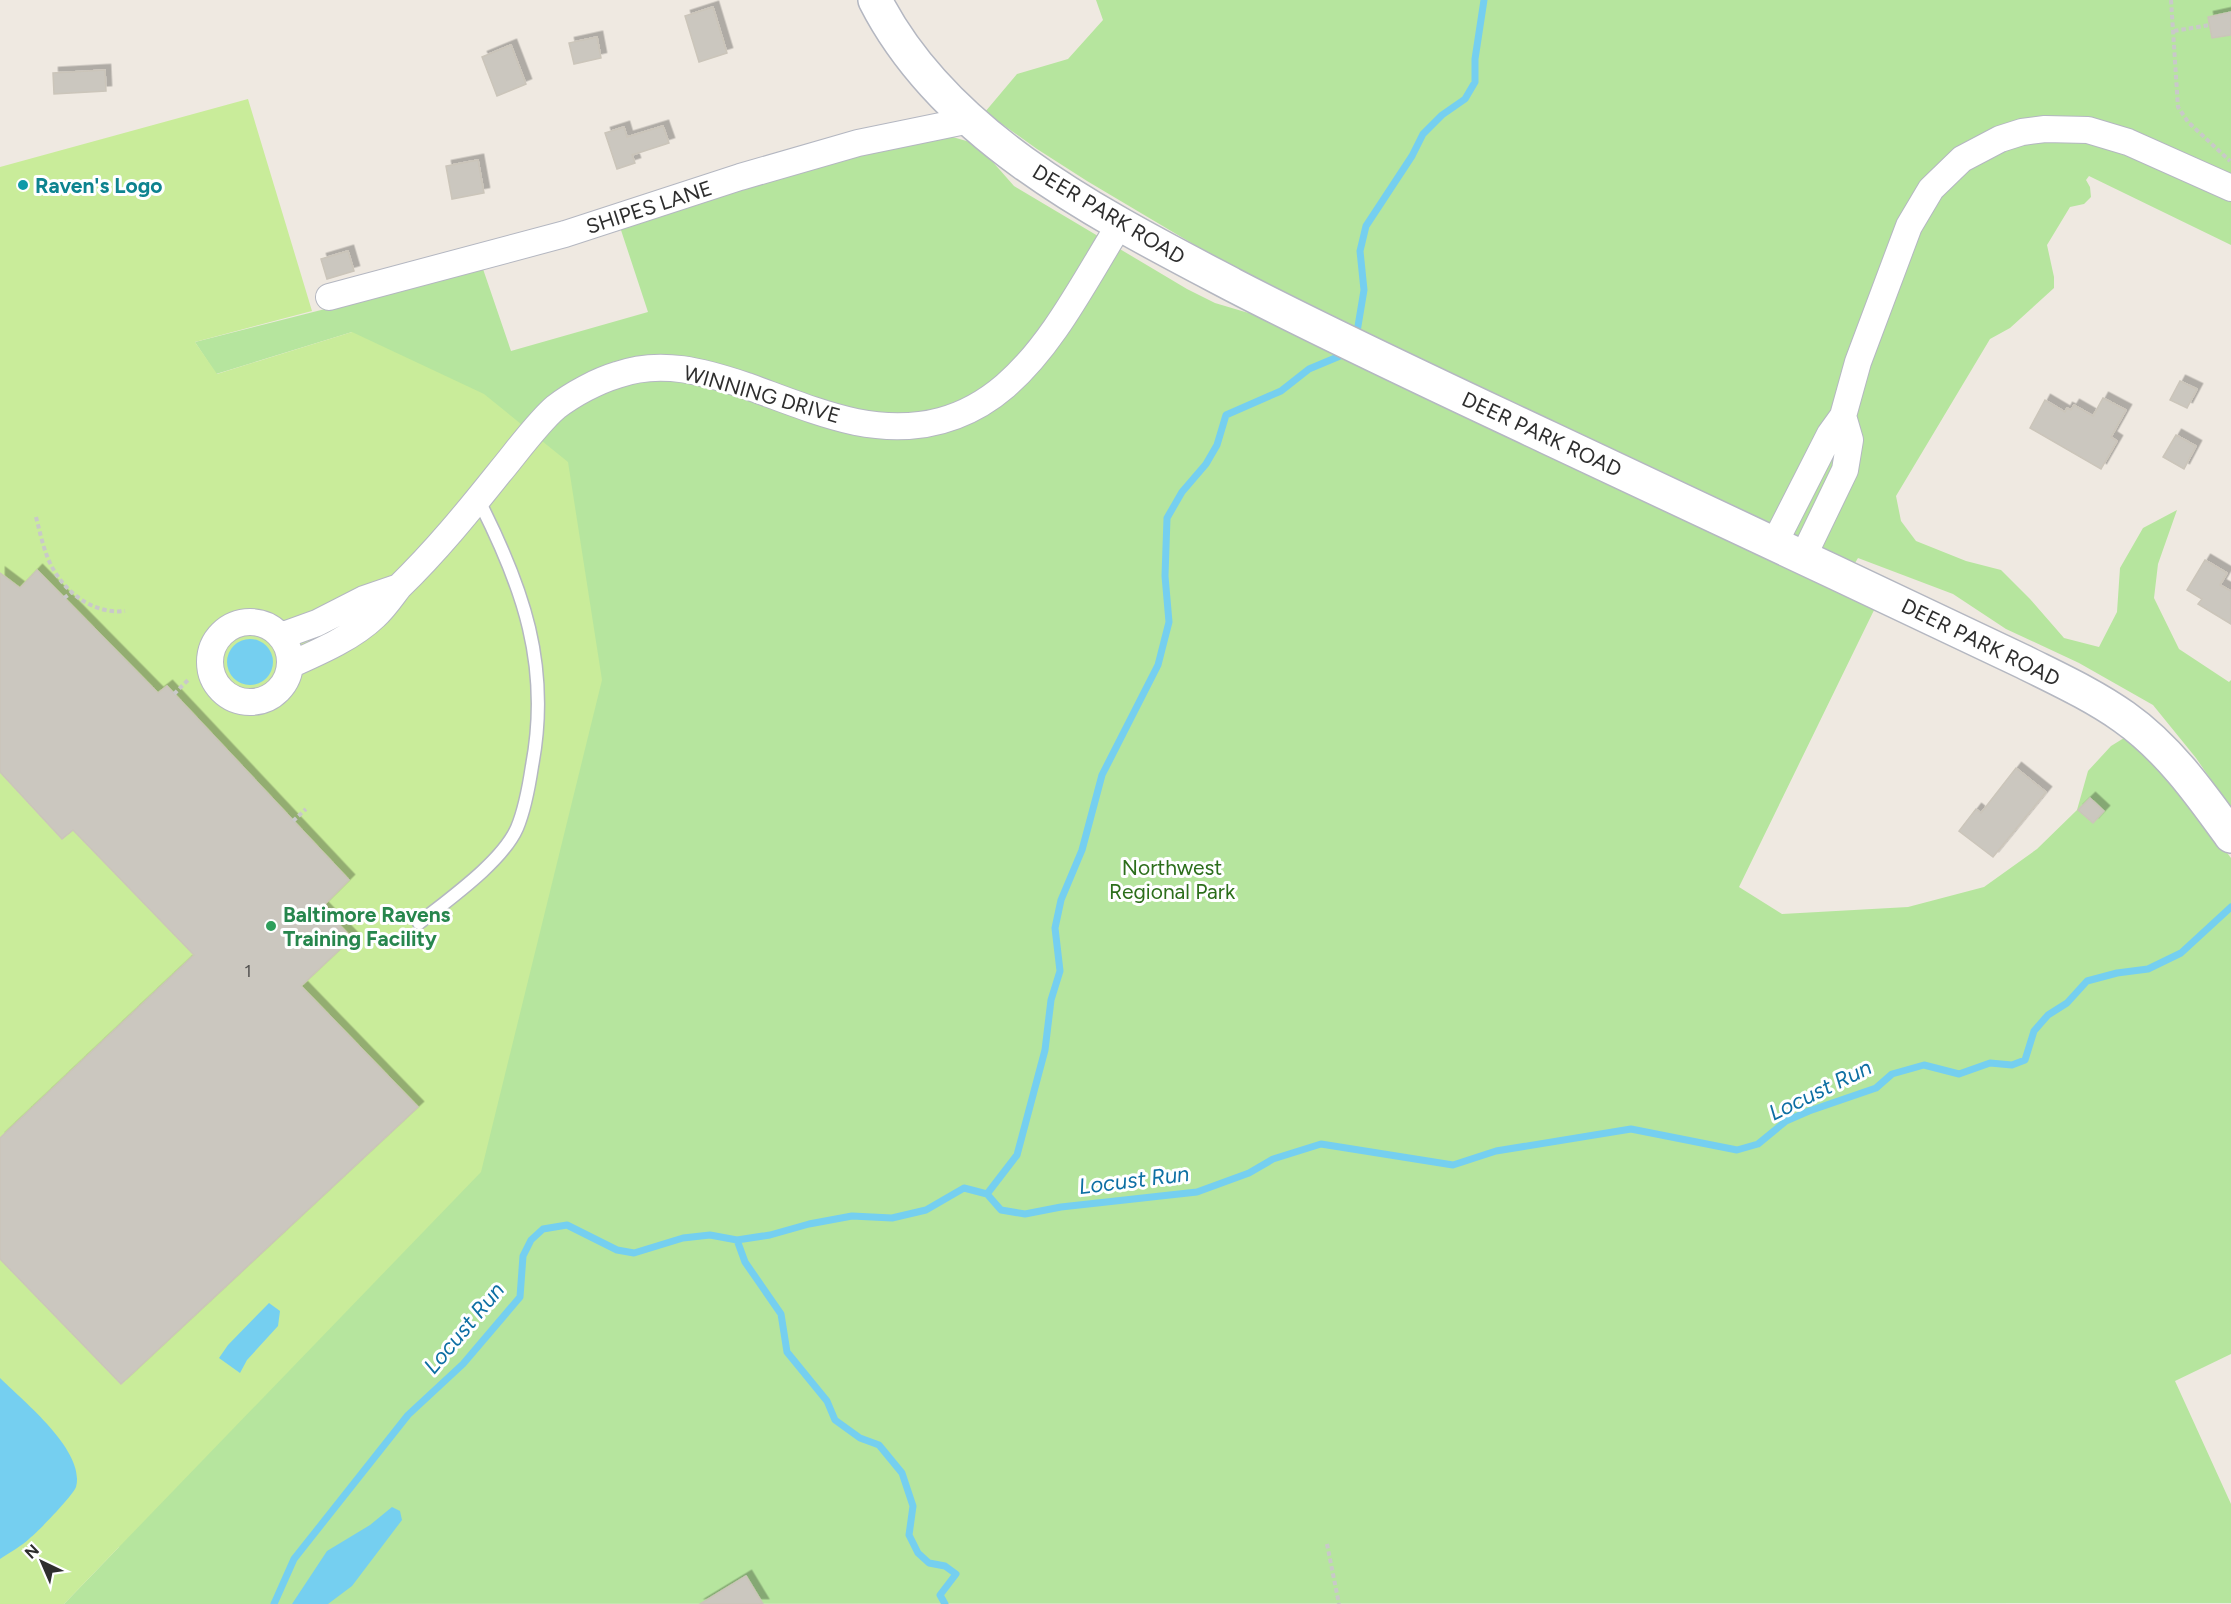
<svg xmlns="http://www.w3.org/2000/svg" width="2231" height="1604" viewBox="0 0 2231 1604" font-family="Figtree,sans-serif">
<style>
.green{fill:#b6e59e}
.pitch{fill:#c9ec9a}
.water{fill:#75cff0}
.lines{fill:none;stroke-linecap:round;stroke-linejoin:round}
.stream{stroke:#75cff0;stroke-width:7}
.building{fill:#cbc7bf;stroke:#cbc5ba;stroke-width:1.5;filter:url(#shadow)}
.lane-casing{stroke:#b4b7c1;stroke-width:15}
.street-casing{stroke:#b4b7c1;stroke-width:28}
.secondary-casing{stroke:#b4b7c1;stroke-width:36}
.path{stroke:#c9c9c9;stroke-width:4;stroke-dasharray:4.5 3;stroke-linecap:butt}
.lane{stroke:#fff;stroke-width:12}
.street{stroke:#fff;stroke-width:26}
.secondary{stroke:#fff;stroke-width:33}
.culture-dot{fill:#0f9aa8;stroke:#fff;stroke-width:2}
.leisure-dot{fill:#2e9e5b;stroke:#fff;stroke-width:2}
.labels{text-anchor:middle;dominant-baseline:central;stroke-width:6;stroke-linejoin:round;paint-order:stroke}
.number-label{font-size:18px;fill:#555452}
.culture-label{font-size:21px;font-weight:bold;fill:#0d838f;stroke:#fff;text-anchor:start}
.street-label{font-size:21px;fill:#2e2e2e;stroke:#fff}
.park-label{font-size:21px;fill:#2c6e1b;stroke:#fff}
.leisure-label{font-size:21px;font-weight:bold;fill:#27864d;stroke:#fff;text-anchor:start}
.water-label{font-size:22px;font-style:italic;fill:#0d6fa3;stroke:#fff}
</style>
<defs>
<filter id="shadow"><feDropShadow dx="5.5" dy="-5.5" stdDeviation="0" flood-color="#0004"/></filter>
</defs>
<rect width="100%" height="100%" fill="#efe9e1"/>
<!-- green -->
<path class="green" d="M1096,0H2231V245L2089,176L2086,180L2090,187L2091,197L2084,204L2070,207L2047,245L2054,277V288L2010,328L1990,339L1896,496L1901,521L1916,541L1966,561L2001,570L2030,599L2064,638L2099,647L2117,612L2120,568L2143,528L2177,510L2158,564L2154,598L2179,649L2229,682L2231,680V809L2196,758L2153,705L2079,663L2006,629L1953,594L1858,558L1841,586L1877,604L1739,887L1782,914L1908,907L1984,887L2037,849L2077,810L2088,771L2111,746L2124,738L2147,754L2200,817L2231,858V1354L2175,1381L2231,1504V1603L64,1604L119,1547L352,332L216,374L195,342L483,269L511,351L648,312L618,221L875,152L949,136L977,144L1014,186L1187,289L1215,303L1289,325L1257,282L1087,181L1037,149L985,112L1017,74L1068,59L1103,20Z"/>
<!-- pitch -->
<path class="pitch" d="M248,99L312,311L195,342L217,374L352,332L484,394L568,462L602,680L481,1172L64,1604H0V167Z"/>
<!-- water -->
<path class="water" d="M227 662a23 23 0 1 1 46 0a23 23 0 1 1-46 0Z
M269,1303L280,1311L278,1326L247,1360L240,1373L219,1358L228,1345Z
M0,1378C23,1401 86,1451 76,1487C74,1494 38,1532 30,1538C22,1546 10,1552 0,1559Z
M392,1507L400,1511L402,1520L352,1586L328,1604H292L327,1551L370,1525Z"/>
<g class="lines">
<!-- stream -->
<path class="stream" d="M1357,332L1364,290L1360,251L1366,226L1412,156L1423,134L1442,115L1465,99L1475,82V59L1484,0
M987,1194L1017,1155L1045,1050L1051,1000L1060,971L1055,928L1061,900L1082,850L1102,775L1158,665L1169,622L1165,576L1167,518L1182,492L1206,464L1217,445L1226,415L1281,391L1309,369L1340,356
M737,1240L745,1262L781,1314L787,1352L827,1401L835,1420L860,1438L879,1445L902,1473L913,1506L909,1535L918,1553L929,1563L945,1566L956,1574L940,1595L945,1604
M274,1604L294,1559L408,1415L463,1364L520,1297L523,1256L531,1240L543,1229L567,1225L617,1250L634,1253L683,1238L710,1235L737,1240L770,1235L809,1224L852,1216L892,1218L926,1210L964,1188L987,1194L1001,1210L1025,1214L1061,1207L1197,1192L1249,1173L1273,1159L1321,1144L1453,1165L1496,1151L1631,1129L1737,1150L1758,1144L1786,1121L1809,1111L1876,1088L1892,1074L1924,1065L1959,1074L1990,1063L2012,1065L2025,1060L2034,1031L2048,1015L2067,1003L2087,981L2117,973L2148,969L2181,953L2231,907"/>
</g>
<!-- building -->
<path class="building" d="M713,7L727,53L699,62L685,16Z
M2231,12V35L2212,38L2208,17Z
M597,37L601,58L574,64L569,43Z
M511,45L526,84L497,96L482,57Z
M105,70L106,91L54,94L53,73Z
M663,126L669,143L632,155L635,163L617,169L605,133L624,127L627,137Z
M478,160L484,193L452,199L446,166Z
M348,251L354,271L327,279L321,259Z
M2180,381L2197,389L2187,408L2170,400Z
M2103,398L2126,410L2111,437L2117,441L2101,469L2030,428L2045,400L2065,412L2067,408L2071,410L2074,405L2093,416Z
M2176,435L2196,446L2184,469L2163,457Z
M2205,560L2227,573L2220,585L2231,591V624L2198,604L2202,599L2187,590Z
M37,570L158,693L167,686L349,880L322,907L352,938L301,986L418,1107L121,1384L0,1259V1138L194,955L73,830L62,839L0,772V573L20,588Z
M2016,768L2046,792L1993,857L1959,831L1976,809L1981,813Z
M2090,798L2104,811L2093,823L2078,810Z
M746,1576L763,1604H700Z"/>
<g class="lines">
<defs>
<path id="lane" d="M419,923C449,899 502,862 517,828C525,809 529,786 532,766C551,666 523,587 478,499"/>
<path id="street" d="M329,297L565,234L740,177L858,143L970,120
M1774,544L1830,434L1843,416L1858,362L1909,226L1931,189L1962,159L2000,139L2022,132L2045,129L2088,130L2128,142L2231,188
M1803,557L1845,470L1850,440L1843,416
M399,587C436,551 467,513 499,473C515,454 538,422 556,407C573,394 597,381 617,375C661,359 705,372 747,386C783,399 819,414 856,422C1004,451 1056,327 1120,224
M210 662a40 40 0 1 1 80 0a40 40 0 1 1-80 0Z
M281,636L317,623L364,599L399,587C392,596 384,608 375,616C352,638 319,652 290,665"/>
<path id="secondary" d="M875,0C945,138 1102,216 1233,285C1337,339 1443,388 1549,438C1707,512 1866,587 2024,662C2058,679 2093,695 2124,717C2168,748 2200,793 2231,836"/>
</defs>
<!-- lane casing -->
<use href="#lane" class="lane-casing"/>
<!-- street casing -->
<use href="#street" class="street-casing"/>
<!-- secondary casing -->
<use href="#secondary" class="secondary-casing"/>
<!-- path -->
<path class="path" d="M2171,0L2178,107L2188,122L2230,161
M2174,31L2210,25
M36,517C40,532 43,548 50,563C63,591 93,615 125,611
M64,598L72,592
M174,694L188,680
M293,821L306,809
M1327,1544L1339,1604"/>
<!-- lane -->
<use href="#lane" class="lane"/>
<!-- street -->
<use href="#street" class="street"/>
<!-- secondary -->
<use href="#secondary" class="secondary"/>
</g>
<!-- markers -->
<circle class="culture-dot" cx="23" cy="185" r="6"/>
<circle class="leisure-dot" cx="271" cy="926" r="6"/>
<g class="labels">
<!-- number labels -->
<g class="number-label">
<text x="248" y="971">1</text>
</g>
<!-- culture labels -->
<g class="culture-label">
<text x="35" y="185">Raven's Logo</text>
</g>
<!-- street labels -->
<g class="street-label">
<text transform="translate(649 207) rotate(-18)">SHIPES LANE</text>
<text transform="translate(1109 214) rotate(31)">DEER PARK ROAD</text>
<text transform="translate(762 394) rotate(16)">WINNING DRIVE</text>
<text transform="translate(1542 434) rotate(25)">DEER PARK ROAD</text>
<text transform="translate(1981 642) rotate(26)">DEER PARK ROAD</text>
</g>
<!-- park labels -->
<g class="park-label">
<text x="1172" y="867">Northwest<tspan x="1172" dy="24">Regional Park</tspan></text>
</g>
<!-- leisure labels -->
<g class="leisure-label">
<text x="283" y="914">Baltimore Ravens<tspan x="283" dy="24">Training Facility</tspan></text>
</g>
<!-- water labels -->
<g class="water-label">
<text transform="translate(1820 1090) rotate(-26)">Locust Run</text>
<text transform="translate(1134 1180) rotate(-7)">Locust Run</text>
<text transform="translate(464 1328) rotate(-50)">Locust Run</text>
</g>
</g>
<!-- north arrow -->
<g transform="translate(42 1562) rotate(316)" stroke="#ffffff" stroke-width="4.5" paint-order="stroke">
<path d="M0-4.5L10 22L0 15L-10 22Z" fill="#2e2e2e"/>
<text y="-9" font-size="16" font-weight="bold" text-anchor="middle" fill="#2e2e2e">N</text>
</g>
</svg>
